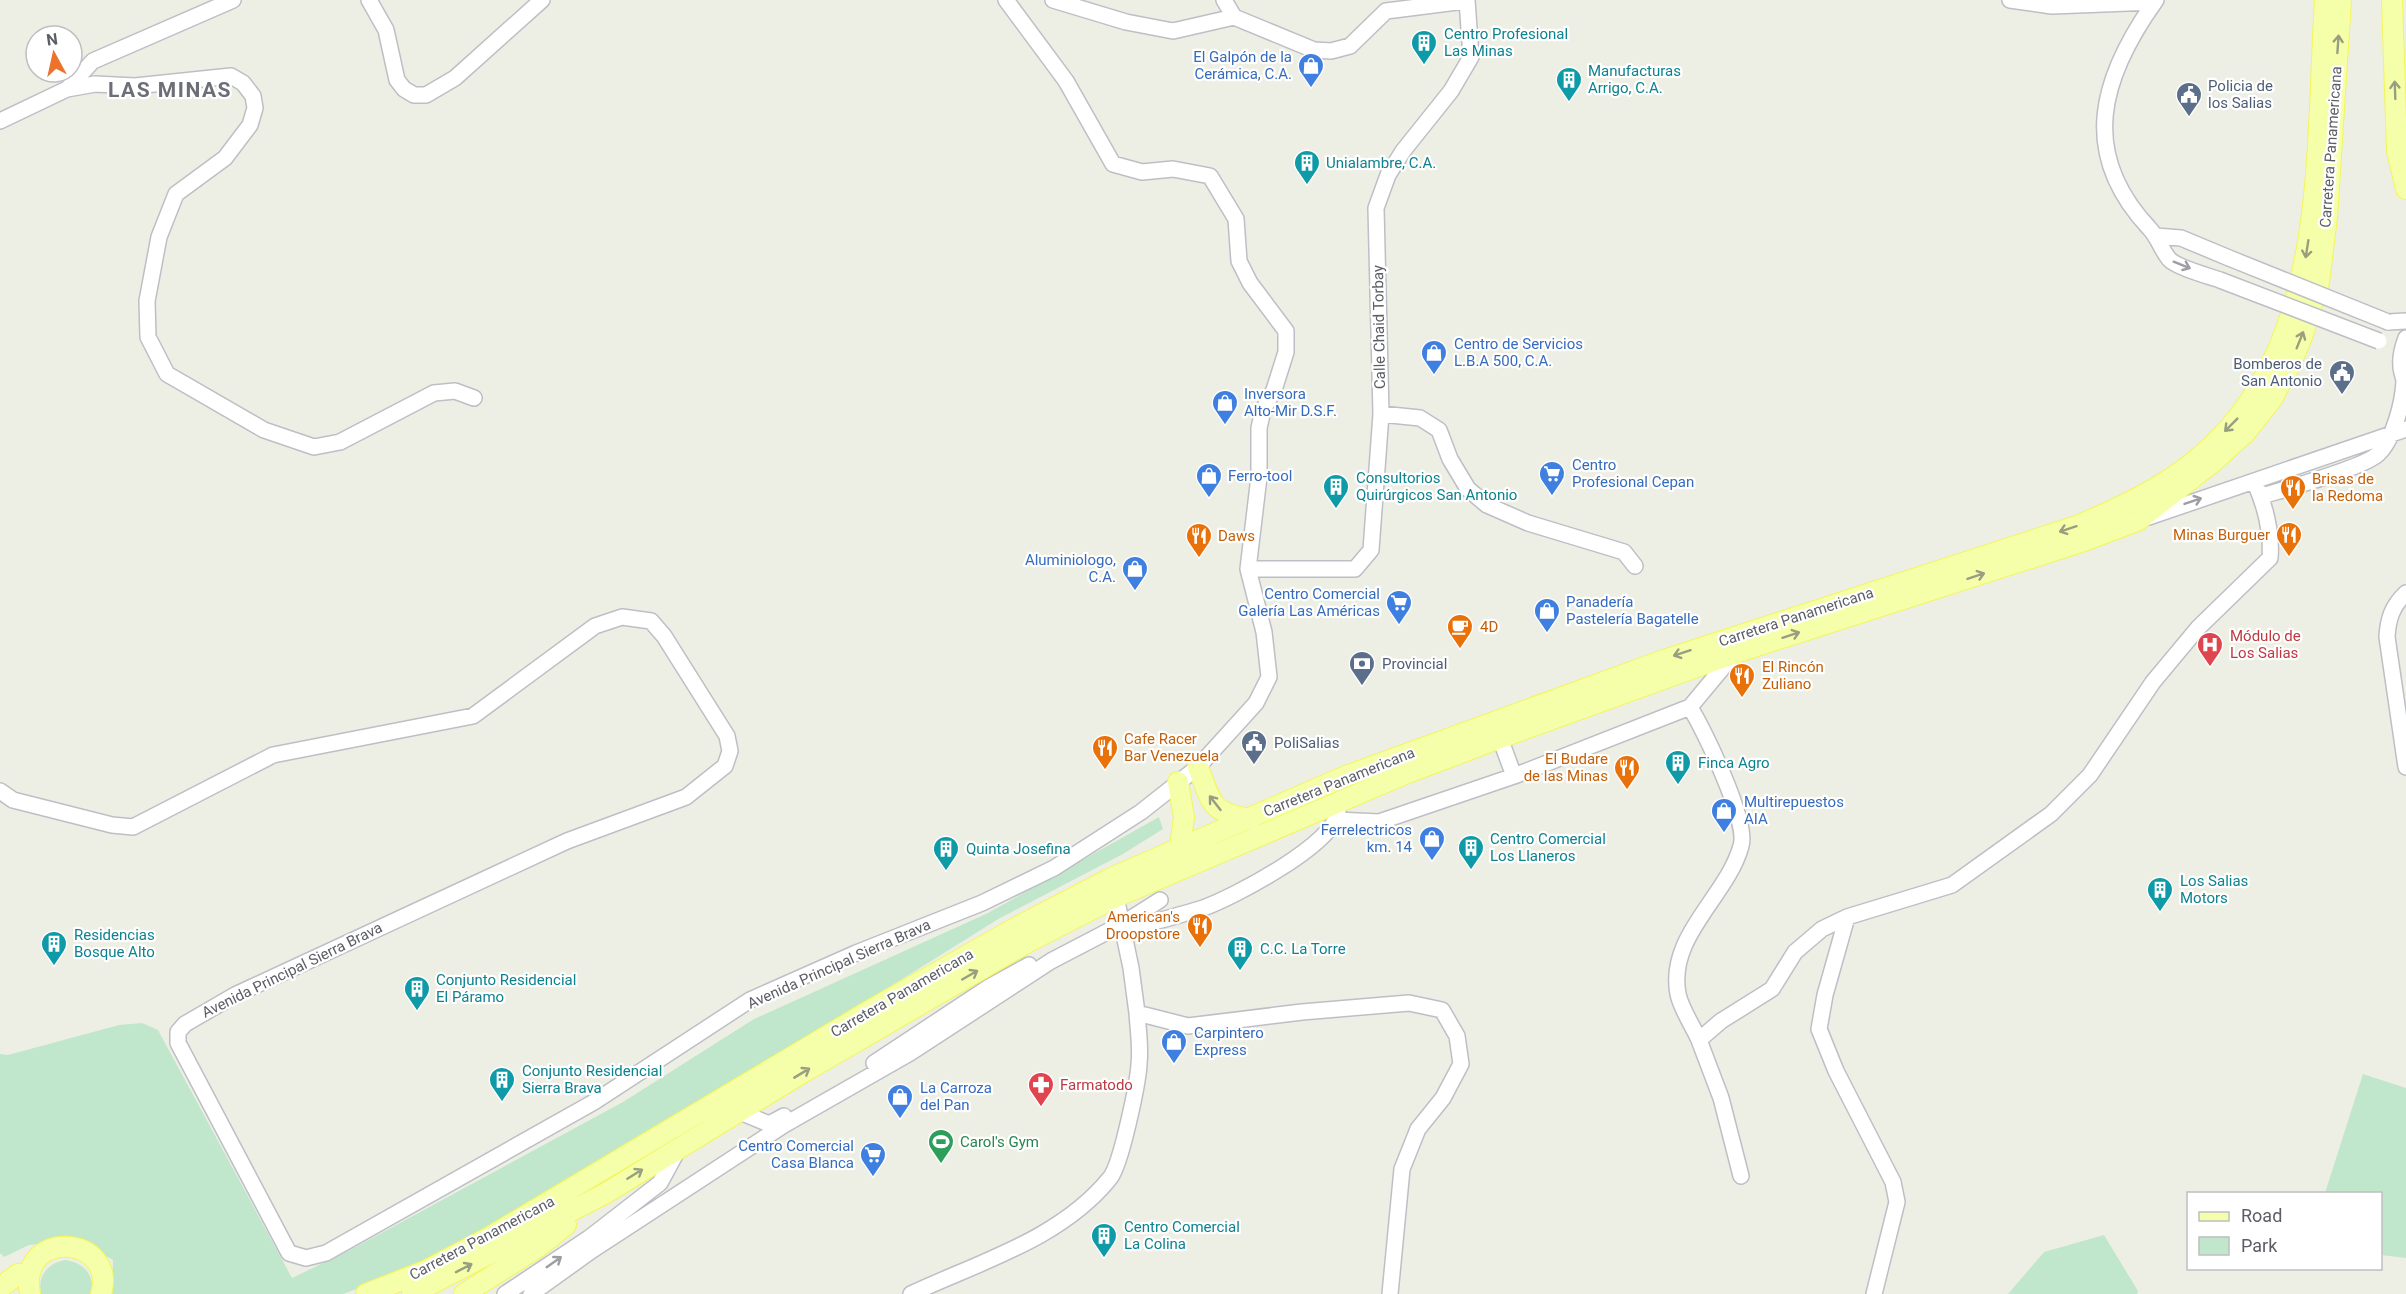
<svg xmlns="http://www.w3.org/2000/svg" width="2406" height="1294" viewBox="0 0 2406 1294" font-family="Roboto,sans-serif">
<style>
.green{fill:#c0e7cb}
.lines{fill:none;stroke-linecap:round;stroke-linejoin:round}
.minor-casing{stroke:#bebfc6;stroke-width:18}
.major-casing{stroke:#f4f558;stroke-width:22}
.minor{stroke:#fff;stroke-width:15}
.major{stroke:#f5ffa9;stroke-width:20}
.minor-bridge-casing{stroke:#bebfc6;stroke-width:18;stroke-linecap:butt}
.minor-bridge{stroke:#fff;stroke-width:15}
.oneway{stroke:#999e80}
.oneway2{stroke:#9d9ea3}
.labels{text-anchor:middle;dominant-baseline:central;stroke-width:4.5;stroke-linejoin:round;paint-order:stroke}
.culture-label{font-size:15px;fill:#0d838f;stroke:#fff;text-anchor:start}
.shop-label{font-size:15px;fill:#366cbe;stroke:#fff;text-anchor:start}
.service-label{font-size:15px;fill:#4e5e75;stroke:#fff;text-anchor:start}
.street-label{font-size:15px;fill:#5c5e65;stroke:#fff}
.food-label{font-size:15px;fill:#c56008;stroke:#fff;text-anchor:start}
.health-label{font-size:15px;fill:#be3a42;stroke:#fff;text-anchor:start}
.leisure-label{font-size:15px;fill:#27864d;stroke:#fff;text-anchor:start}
.district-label{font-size:21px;font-weight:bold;letter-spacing:1.5px;fill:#6d6f77;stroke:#fff}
</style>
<rect width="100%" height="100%" fill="#eeefe4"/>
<!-- green -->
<path class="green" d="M1159,817L1163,829L1123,854L1000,918L723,1091L515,1213L398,1274L343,1294H112L113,1260L76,1240L29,1245L4,1257L0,1253V1054L8,1055L119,1025L142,1023L158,1030L292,1278L350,1250L623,1102L754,1019L988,913Z
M2363,1074L2406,1088V1258L2381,1255L2380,1194L2325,1193Z
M2104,1235L2138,1291L2137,1294H2008L2044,1252Z
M65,1260C83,1262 96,1275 91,1294H41C37,1276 48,1263 65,1260Z"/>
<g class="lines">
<defs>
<path id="minor" d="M369,0L386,30L397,80L404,89L414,95H426L455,78L542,0
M1053,0L1126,22L1173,31L1234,17
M1224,0L1234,17L1314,50L1331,51L1350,46L1386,11L1465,1
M2010,0L2052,6L2154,2
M2156,0C2101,77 2078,152 2149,228C2158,237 2161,249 2169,259C2176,267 2208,276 2220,280
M67,89L93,61L233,0
M0,121L67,89L95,84L135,86L231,76L243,83L253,96L255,108L250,125L225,158L176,194L159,237L147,301L148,337L167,374L264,430L314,447L340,442L434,393L455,391L474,398
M2156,236L2181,238L2229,258
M2388,322L2406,321
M2406,338C2400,354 2398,368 2406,384
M1381,414L1420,418L1439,430L1450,459L1468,489L1487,505L1528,523L1624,552L1635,566
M2262,496C2285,489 2363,468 2378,454C2394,439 2403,402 2404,381
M2149,517L2406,429
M1248,569H1355L1371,550L1381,414L1376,208L1388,175L1403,151L1451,91L1471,57L1467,0
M2406,593C2392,606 2388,619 2387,637L2406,767
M1735,653L1690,707C1704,731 1749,822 1741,846C1727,897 1667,936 1678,994C1681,1009 1693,1026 1699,1040L1721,1021L1772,989L1795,952L1822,929L1847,917L1952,885L2051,814L2090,775L2153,682L2198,628L2270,558C2272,533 2265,504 2254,481
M1500,738L1514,776
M0,791L13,800L112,825L133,827L273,755L473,716L595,626L622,617L651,621L664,636L727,736L730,751L725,766L686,797L567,841L235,995L185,1024L178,1032V1043L289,1253L306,1258L326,1253L594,1102L750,1000L856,953L982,903L1054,868L1141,812L1198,767L1256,703L1269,677L1264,632L1248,569L1259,477V428L1263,410L1274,390L1286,352V331L1250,283L1239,261L1236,219L1210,176L1173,169L1142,172L1113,164L1066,81L1006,0
M1337,820L1379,822L1514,776L1690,707
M1116,897L1131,968L1137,1013L1188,1026L1302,1012L1409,1003L1442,1010L1457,1036L1461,1064L1443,1098L1418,1129L1402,1169L1390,1294
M1847,917L1825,995L1819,1029L1836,1071L1893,1182L1897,1202L1874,1294
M1123,931C1150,923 1177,916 1203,908C1232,898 1339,842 1338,810
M1699,1040L1721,1098L1741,1176
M874,1063L989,987L1029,965
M740,1112L769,1124L784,1116
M505,1294L589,1238L660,1183L679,1148
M531,1294L591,1251L784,1125L910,1053L1051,961L1122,924L1160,900
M911,1294C979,1262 1061,1239 1110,1178C1121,1165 1138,1083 1139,1064C1141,1047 1138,1030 1137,1013"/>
<path id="major" d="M2392,0L2397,151L2406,189
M1198,767C1212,803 1209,812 1251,819
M1178,782L1184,817L1180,847
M0,1288L18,1274L29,1273
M30,1294C17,1227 118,1235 101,1294
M366,1294L425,1271L488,1238L874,1008L1019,926L1111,878L1346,776L1664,660L2077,526C2109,512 2141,498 2170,479C2332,373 2314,169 2325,0
M412,1294L606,1193L802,1073L1028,942L1116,897L1405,774L1500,738L1735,653L2084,541L2137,521L2213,462L2246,432L2272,399L2290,365L2302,337L2319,282L2327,217L2341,0
M464,1294L541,1245L566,1225"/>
</defs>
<!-- minor casing -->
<use href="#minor" class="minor-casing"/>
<!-- major casing -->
<use href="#major" class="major-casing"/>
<!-- minor -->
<use href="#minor" class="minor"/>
<!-- major -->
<use href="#major" class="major"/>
<defs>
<path id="minor-bridge" d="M2229,258L2388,322
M2220,280L2379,341"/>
</defs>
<!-- minor-bridge casing -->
<use href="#minor-bridge" class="minor-bridge-casing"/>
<!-- minor-bridge -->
<use href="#minor-bridge" class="minor-bridge"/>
</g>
<!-- one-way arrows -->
<defs><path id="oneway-shaft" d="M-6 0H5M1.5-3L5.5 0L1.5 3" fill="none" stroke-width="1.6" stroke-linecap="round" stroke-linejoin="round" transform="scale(1.5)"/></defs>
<g class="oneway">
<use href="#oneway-shaft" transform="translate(2338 44) rotate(-86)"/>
<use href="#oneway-shaft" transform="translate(2395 90) rotate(-92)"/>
<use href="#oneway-shaft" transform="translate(2307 249) rotate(99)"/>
<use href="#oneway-shaft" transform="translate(2300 340) rotate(-68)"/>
<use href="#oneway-shaft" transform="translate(2231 425) rotate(135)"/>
<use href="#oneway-shaft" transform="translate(2068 529) rotate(162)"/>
<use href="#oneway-shaft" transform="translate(1976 576) rotate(-18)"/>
<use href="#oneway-shaft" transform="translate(1791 635) rotate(-18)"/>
<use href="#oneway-shaft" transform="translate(1682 653) rotate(162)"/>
<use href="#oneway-shaft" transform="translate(1215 803) rotate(-128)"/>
<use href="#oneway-shaft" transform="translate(970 975) rotate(-30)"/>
<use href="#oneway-shaft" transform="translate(802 1073) rotate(-31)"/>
<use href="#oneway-shaft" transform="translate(635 1174) rotate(-32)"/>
<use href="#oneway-shaft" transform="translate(464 1268) rotate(-27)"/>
</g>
<g class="oneway2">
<use href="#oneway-shaft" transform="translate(2182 265) rotate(22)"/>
<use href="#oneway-shaft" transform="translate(2193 501) rotate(-19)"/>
<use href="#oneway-shaft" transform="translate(554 1262) rotate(-35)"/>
</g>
<!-- icons -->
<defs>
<symbol id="building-pin" viewBox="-11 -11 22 30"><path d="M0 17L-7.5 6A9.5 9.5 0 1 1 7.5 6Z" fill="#0f9aa8" stroke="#fff"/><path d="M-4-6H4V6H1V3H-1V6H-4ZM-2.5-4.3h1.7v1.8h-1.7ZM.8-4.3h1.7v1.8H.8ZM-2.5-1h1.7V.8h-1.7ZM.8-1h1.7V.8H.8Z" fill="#fff"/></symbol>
<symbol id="shop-pin" viewBox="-11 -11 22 30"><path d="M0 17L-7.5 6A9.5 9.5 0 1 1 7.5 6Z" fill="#3f7fe0" stroke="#fff"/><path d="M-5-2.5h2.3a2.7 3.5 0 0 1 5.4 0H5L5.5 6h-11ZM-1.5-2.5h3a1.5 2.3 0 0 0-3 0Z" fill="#fff"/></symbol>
<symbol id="civic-pin" viewBox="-11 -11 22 30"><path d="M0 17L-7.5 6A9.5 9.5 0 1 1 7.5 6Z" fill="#5c6f8a" stroke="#fff"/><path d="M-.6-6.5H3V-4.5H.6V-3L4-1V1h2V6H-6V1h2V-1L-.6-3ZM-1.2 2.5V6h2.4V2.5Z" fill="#fff"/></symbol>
<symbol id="supermarket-pin" viewBox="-11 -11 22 30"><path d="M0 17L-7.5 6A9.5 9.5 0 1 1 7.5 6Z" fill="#3f7fe0" stroke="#fff"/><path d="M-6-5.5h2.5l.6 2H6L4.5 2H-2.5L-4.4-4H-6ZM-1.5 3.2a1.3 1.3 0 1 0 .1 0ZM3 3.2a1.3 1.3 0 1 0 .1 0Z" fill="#fff"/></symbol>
<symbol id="restaurant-pin" viewBox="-11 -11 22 30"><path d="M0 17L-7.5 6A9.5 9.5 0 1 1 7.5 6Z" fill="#e8710a" stroke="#fff"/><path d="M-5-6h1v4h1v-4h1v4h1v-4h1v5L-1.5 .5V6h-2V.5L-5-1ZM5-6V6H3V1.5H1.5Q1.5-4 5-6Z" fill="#fff"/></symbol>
<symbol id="cafe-pin" viewBox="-11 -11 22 30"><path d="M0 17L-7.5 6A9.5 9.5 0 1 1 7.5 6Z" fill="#e8710a" stroke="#fff"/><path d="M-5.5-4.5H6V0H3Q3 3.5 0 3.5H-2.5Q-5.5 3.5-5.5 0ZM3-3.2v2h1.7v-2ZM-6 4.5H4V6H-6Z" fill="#fff"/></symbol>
<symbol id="hospital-pin" viewBox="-11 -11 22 30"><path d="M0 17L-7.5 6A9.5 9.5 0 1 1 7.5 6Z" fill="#e0444e" stroke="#fff"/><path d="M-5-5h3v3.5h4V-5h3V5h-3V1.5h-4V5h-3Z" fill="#fff"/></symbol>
<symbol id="bank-pin" viewBox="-11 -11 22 30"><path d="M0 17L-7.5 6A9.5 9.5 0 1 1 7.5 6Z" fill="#5c6f8a" stroke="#fff"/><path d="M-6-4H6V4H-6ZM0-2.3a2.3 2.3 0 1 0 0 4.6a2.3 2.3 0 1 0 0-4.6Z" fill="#fff"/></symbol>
<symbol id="pharmacy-pin" viewBox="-11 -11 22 30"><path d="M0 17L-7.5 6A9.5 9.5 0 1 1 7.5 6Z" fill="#e0444e" stroke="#fff"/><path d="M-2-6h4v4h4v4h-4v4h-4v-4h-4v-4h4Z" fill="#fff"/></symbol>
<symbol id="stadium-pin" viewBox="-11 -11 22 30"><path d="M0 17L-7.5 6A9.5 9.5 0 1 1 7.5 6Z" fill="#2e9e5b" stroke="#fff"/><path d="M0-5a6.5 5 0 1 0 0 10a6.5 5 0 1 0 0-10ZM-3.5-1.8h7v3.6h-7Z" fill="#fff"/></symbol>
</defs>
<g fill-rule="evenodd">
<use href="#building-pin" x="1409" y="28" width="30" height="40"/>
<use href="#shop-pin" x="1296" y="51" width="30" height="40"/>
<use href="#building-pin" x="1554" y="65" width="30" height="40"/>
<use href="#civic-pin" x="2174" y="80" width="30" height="40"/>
<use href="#building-pin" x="1292" y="148" width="30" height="40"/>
<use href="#shop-pin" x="1419" y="338" width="30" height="40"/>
<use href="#civic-pin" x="2327" y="358" width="30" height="40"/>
<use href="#shop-pin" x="1210" y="388" width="30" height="40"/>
<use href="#supermarket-pin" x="1537" y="459" width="30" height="40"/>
<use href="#shop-pin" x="1194" y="461" width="30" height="40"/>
<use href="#building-pin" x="1321" y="472" width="30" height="40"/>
<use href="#restaurant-pin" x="2278" y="473" width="30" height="40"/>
<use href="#restaurant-pin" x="2274" y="520" width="30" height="40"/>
<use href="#restaurant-pin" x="1184" y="521" width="30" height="40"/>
<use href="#shop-pin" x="1120" y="554" width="30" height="40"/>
<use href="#supermarket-pin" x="1384" y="588" width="30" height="40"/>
<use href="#shop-pin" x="1532" y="596" width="30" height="40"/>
<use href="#cafe-pin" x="1445" y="612" width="30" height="40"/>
<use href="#hospital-pin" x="2195" y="630" width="30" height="40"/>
<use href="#bank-pin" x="1347" y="649" width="30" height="40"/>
<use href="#restaurant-pin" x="1727" y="661" width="30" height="40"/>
<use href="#civic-pin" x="1239" y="728" width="30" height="40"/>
<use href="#restaurant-pin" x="1090" y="733" width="30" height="40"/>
<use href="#building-pin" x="1663" y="748" width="30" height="40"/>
<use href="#restaurant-pin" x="1612" y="753" width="30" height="40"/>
<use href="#shop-pin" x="1709" y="796" width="30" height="40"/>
<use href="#shop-pin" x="1417" y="824" width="30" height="40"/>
<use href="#building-pin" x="1456" y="833" width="30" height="40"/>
<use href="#building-pin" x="931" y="834" width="30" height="40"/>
<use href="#building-pin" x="2145" y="875" width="30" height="40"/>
<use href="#restaurant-pin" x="1185" y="911" width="30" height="40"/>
<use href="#building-pin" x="39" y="929" width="30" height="40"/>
<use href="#building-pin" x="1225" y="934" width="30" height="40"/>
<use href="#building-pin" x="402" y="974" width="30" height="40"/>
<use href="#shop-pin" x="1159" y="1027" width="30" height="40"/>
<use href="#building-pin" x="487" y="1065" width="30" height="40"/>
<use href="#pharmacy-pin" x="1026" y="1070" width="30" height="40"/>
<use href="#shop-pin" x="885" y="1082" width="30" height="40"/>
<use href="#stadium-pin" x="926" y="1127" width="30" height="40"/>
<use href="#supermarket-pin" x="858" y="1140" width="30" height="40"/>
<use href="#building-pin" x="1089" y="1221" width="30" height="40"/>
</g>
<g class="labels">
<!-- culture labels -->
<g class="culture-label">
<text x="1444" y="34">Centro Profesional<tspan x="1444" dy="17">Las Minas</tspan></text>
<text x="1588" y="71">Manufacturas<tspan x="1588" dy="17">Arrigo, C.A.</tspan></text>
<text x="1326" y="163">Unialambre, C.A.</text>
<text x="1356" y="478">Consultorios<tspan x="1356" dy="17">Quirúrgicos San Antonio</tspan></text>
<text x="1698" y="763">Finca Agro</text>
<text x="1490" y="839">Centro Comercial<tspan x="1490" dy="17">Los Llaneros</tspan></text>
<text x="966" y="849">Quinta Josefina</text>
<text x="2180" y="881">Los Salias<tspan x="2180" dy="17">Motors</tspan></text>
<text x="74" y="935">Residencias<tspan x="74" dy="17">Bosque Alto</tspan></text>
<text x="1260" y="949">C.C. La Torre</text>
<text x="436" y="980">Conjunto Residencial<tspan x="436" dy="17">El Páramo</tspan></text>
<text x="522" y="1071">Conjunto Residencial<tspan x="522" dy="17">Sierra Brava</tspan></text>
<text x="1124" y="1227">Centro Comercial<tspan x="1124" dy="17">La Colina</tspan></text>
</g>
<!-- shop labels -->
<g class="shop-label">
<text x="1292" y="57" text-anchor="end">El Galpón de la<tspan x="1292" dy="17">Cerámica, C.A.</tspan></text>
<text x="1454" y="344">Centro de Servicios<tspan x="1454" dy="17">L.B.A 500, C.A.</tspan></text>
<text x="1244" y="394">Inversora<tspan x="1244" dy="17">Alto-Mir D.S.F.</tspan></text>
<text x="1572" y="465">Centro<tspan x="1572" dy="17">Profesional Cepan</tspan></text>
<text x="1228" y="476">Ferro-tool</text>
<text x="1116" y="560" text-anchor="end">Aluminiologo,<tspan x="1116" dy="17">C.A.</tspan></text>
<text x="1380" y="594" text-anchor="end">Centro Comercial<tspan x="1380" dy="17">Galería Las Américas</tspan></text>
<text x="1566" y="602">Panadería<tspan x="1566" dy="17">Pastelería Bagatelle</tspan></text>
<text x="1744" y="802">Multirepuestos<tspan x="1744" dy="17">AIA</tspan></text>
<text x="1412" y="830" text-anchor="end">Ferrelectricos<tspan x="1412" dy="17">km. 14</tspan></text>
<text x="1194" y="1033">Carpintero<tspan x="1194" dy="17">Express</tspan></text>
<text x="920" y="1088">La Carroza<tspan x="920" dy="17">del Pan</tspan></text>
<text x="854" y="1146" text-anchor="end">Centro Comercial<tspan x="854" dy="17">Casa Blanca</tspan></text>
</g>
<!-- service labels -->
<g class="service-label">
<text x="2208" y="86">Policia de<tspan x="2208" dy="17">los Salias</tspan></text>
<text x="2322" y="364" text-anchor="end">Bomberos de<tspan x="2322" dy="17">San Antonio</tspan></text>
<text x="1382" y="664">Provincial</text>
<text x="1274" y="743">PoliSalias</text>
</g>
<!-- street labels -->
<g class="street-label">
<text transform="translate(2331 147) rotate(-86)">Carretera Panamericana</text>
<text transform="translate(1379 327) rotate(-91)">Calle Chaid Torbay</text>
<text transform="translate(1796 617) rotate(-18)">Carretera Panamericana</text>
<text transform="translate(1339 782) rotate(-22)">Carretera Panamericana</text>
<text transform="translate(839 964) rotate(-24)">Avenida Principal Sierra Brava</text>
<text transform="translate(292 970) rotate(-26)">Avenida Principal Sierra Brava</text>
<text transform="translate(902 993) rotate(-30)">Carretera Panamericana</text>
<text transform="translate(482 1238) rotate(-28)">Carretera Panamericana</text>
</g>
<!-- food labels -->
<g class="food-label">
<text x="2312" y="479">Brisas de<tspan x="2312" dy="17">la Redoma</tspan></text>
<text x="2270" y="535" text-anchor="end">Minas Burguer</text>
<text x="1218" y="536">Daws</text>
<text x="1480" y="627">4D</text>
<text x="1762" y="667">El Rincón<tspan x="1762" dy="17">Zuliano</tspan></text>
<text x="1124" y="739">Cafe Racer<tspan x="1124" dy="17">Bar Venezuela</tspan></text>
<text x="1608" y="759" text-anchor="end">El Budare<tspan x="1608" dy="17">de las Minas</tspan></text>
<text x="1180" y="917" text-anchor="end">American's<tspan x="1180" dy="17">Droopstore</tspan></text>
</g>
<!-- health labels -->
<g class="health-label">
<text x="2230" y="636">Módulo de<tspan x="2230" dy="17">Los Salias</tspan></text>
<text x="1060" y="1085">Farmatodo</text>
</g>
<!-- leisure labels -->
<g class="leisure-label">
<text x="960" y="1142">Carol's Gym</text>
</g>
<!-- district labels -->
<g class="district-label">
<text x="170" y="90">LAS MINAS</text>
</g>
</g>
<!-- legend -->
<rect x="2187" y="1192" width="195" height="78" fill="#ffffff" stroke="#bebfc1" stroke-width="1.5"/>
<rect x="2199" y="1212" width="30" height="9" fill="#f5ffa9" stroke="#bebfc1" stroke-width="1.5"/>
<text x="2241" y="1222" font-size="18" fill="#5c5e65">Road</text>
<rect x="2199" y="1237" width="30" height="18" fill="#c0e7cb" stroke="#bebfc1" stroke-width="1.5"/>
<text x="2241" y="1252" font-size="18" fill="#5c5e65">Park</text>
<!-- north arrow -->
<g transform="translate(54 54) rotate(352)"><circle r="28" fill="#ffffff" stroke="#bebfc1" stroke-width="1.5"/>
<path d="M0-4.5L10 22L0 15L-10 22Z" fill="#ed722c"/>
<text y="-9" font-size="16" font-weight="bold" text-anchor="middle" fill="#5c5e65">N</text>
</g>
</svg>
